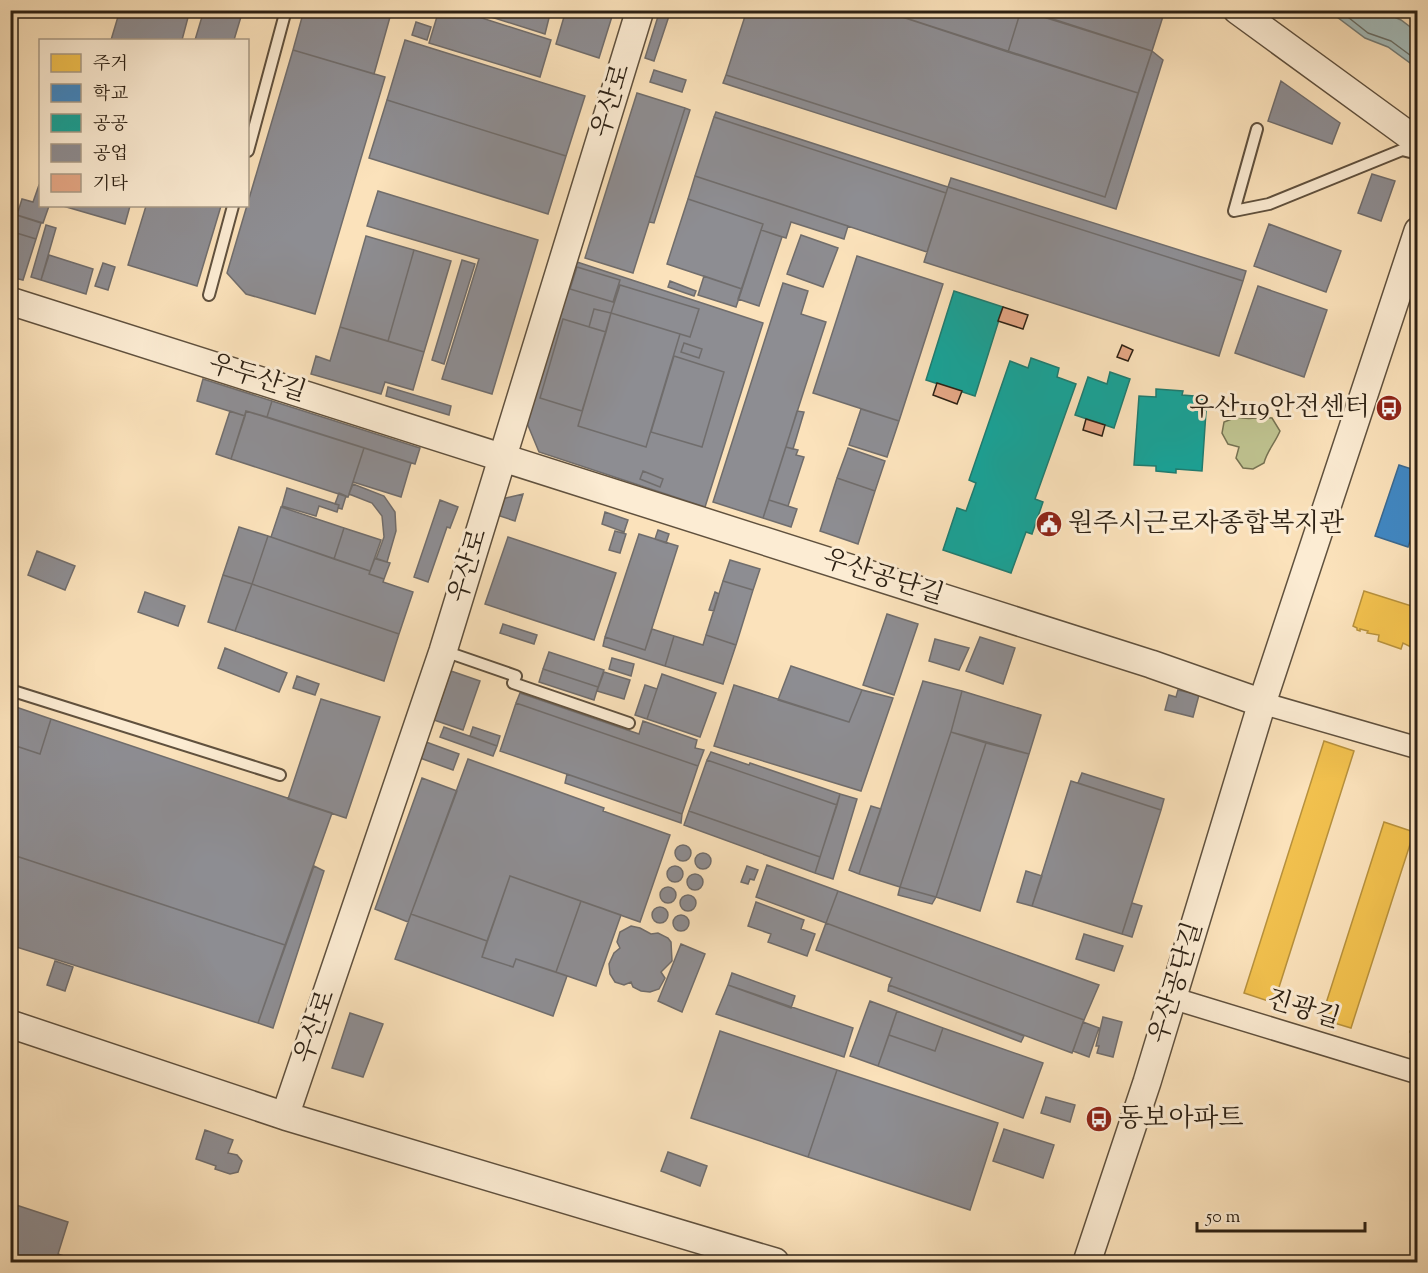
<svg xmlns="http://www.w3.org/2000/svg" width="1428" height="1273" viewBox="0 0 1428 1273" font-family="'Sorts Mill Goudy','Noto Serif KR',serif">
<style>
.green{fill:#bfc390;stroke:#767252;stroke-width:1.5}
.water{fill:#a3bbba;stroke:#747d78;stroke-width:1.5}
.homes{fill:#f2c14e;stroke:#b7913d;stroke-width:1.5}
.schools{fill:#3f88c5;stroke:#3a6990;stroke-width:1.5}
.public{fill:#17a398;stroke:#1e7c70;stroke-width:1.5}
.industry{fill:#8d8d92;stroke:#706d6c;stroke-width:1.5}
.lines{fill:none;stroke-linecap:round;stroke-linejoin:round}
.shore{stroke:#686e67;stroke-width:1.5}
.building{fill:#e5a785;stroke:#2d2114;stroke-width:1.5}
.service-casing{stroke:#60513e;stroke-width:14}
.minor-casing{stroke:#60513e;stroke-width:24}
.tertiary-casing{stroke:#60513e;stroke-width:30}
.service{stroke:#fcecd3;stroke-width:10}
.minor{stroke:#fcecd3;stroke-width:21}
.tertiary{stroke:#fcecd3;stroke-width:27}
.labels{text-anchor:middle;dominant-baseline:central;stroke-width:6;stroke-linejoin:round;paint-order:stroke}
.street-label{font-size:26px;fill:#2d2114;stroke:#fcecd3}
.poi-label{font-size:26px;fill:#2d2114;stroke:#fcecd3;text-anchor:start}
</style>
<rect width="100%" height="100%" fill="#fbe2bb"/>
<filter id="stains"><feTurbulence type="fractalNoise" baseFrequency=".00333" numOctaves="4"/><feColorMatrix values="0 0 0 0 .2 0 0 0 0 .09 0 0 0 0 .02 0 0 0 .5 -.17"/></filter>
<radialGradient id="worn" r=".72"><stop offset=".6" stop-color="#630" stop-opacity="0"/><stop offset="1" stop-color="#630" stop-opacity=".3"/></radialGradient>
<!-- green -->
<path class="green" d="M1237,417C1251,421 1258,416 1272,418L1280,431C1275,443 1267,451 1264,463L1253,469L1243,468L1236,458L1239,447L1228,444L1222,433L1224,422Z"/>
<!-- water -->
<path class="water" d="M1329,11H1381L1401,20L1417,32V68L1388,47L1365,38Z"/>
<!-- homes -->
<path class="homes" d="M1364,591L1418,608V648L1415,649L1403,643L1401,649L1378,641L1379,635L1367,633L1368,631L1360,629V631L1357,630V628L1353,626Z
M1324,741L1354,751L1274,1003L1244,993Z
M1384,822L1414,832L1351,1028L1321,1019Z
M1418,1007V1034L1410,1032Z"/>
<!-- schools -->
<path class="schools" d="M1399,465L1418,471V518L1408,547L1375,536Z"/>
<!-- public -->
<path class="public" d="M954,291L1003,307L975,396L926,380Z
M1031,358L1059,368L1057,377L1076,384L1035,499L1043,502L1032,534L1026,532L1011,573L943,550L957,508L966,511L976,483L969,480L1010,361L1028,368Z
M1110,372L1130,379L1114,428L1075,415L1088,377L1107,384Z
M1156,389L1183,391L1182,395L1207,397L1202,471L1176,469V473L1156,471V466L1134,465L1139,396L1156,397Z"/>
<!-- industry -->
<path class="industry" d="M120,10H190L182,40H111Z
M204,10H243L234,40H195Z
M304,10H392L374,74L293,50Z
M439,10H457L551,40L540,77L429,43Z
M469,10H551L545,34Z
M566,10H614L599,58L556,44Z
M660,10H671L654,61L645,58Z
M747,10H881L1138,93L1105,197L726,75Z
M881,10H1021L1008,52Z
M1021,10L1152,51L1138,93L1008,52Z
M1025,10H1165L1152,51Z
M416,22L431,27L427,40L412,35Z
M405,40L585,96L566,156L387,100Z
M293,50L385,77L315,314L246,294L227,273Z
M1152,51L1163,60L1116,209L723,83L726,75L1105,197Z
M654,70L686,80L682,92L650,82Z
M1281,81L1340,123L1332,144L1268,121Z
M637,93L685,108L633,273L585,258Z
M387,100L566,156L548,214L369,158Z
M685,108L690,110L654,223L649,222Z
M716,112L948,187L946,193L714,117Z
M714,117L946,193L927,252L695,176Z
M1372,174L1395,181L1381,221L1358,213Z
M695,176L848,226L844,239L791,222L786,238L761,230L763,224L688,199Z
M951,178L1246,271L1243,281L948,187Z
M39,185H40V206H49L43,223L17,215L22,199L33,202Z
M948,187L1243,281L1219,356L924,262Z
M378,191L538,240L492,394L442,379L479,259L367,226Z
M688,199L763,224L742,289L667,264Z
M63,206H130L125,224Z
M146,206H221L197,286L128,265Z
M10,213L41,223L36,239L10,231Z
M1269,224L1341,251L1326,292L1254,266Z
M46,225L56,228L41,280L31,277Z
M761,230L782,237L759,306L738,299Z
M10,231L36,239L23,280L10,277Z
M801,235L838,248L823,287L787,274Z
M366,236L414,250L388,341L340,327Z
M414,250L451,261L424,352L388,341Z
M49,255L93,269L86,294L41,280Z
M857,256L943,284L899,421L813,393Z
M462,260L475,264L444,364L432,360Z
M577,262L763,323L705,507L539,452L527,423Z
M103,263L115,267L108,290L95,286Z
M577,267L620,280L613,302L570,289Z
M704,276L742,289L736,307L698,295Z
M670,281L696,291L694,296L668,287Z
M783,283L808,291L801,314L826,322L763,518L713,502Z
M620,285L699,309L690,337L611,313Z
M1258,286L1327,310L1304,377L1235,353Z
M594,309L611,313L606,332L589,327Z
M611,313L680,334L646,447L578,426Z
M563,319L606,332L582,411L540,398Z
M340,327L424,352L413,390L385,382L381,394L311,374L316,356L330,361Z
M684,343L702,349L699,358L681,352Z
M674,356L724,372L702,447L651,432Z
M203,379L272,401L267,417L246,411L245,416L197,401Z
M388,387L451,406L449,415L386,396Z
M272,401L420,448L415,464L267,417Z
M861,409L899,421L887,457L849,445Z
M230,411L245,416L231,459L216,454Z
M246,411L364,448L348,497L231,459Z
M797,411L804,412L793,449L786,447Z
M786,447L798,450L796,455L804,457L788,506L769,500Z
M364,448L411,463L401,497L353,482Z
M848,448L885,461L875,491L837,478Z
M643,471L663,479L660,487L640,479Z
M837,478L875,491L858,544L820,531Z
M353,484L384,496L395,512L396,531L387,562L376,559L384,537L382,516L372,503L349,494Z
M287,488L339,505L337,512L319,506L316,516L282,506Z
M339,493L346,496L342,509L338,508L339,505L335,504Z
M523,494L515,521L497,515L502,499Z
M440,500L458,507L450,528L447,527L428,582L414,577Z
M769,500L797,509L791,527L763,518Z
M281,507L344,528L334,559L271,537Z
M605,512L628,520L624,532L602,524Z
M239,527L268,536L252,584L223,575Z
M344,528L381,540L370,571L334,559Z
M658,530L669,534L666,543L655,539Z
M615,531L626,534L620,553L609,550Z
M639,534L678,546L645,650L605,637Z
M268,536L370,571L369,574L384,579L383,582L413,592L399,634L252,584Z
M508,537L616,573L594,640L485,604Z
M37,551L75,566L65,590L28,575Z
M375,558L390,563L384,579L369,574Z
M730,560L760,569L753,590L723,581Z
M223,575L252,584L235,631L208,622Z
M723,581L753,590L736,645L706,635Z
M252,584L399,634L384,681L235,631Z
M145,592L185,606L178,626L138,612Z
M715,592L719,594L714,611L709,610Z
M887,614L918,624L894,695L863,685Z
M503,624L537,635L534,644L500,633Z
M652,629L674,636L665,666L603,646L605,637L645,650Z
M706,635L736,645L723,684L665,666L674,636L703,645Z
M980,637L1015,648L1003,684L966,671Z
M935,639L969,648L959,670L929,661Z
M225,648L287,673L279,692L218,668Z
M549,652L604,670L598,687L543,669Z
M612,658L634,664L631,676L609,669Z
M791,666L862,690L849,722L778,700Z
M543,669L598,687L594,700L539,682Z
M451,671L480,681L463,730L434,720Z
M604,672L630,680L624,699L597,691Z
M662,674L716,693L700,737L647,719Z
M297,676L319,684L315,695L293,688Z
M923,681L962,691L951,732L900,887L859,874Z
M645,685L657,689L647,719L635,715Z
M734,685L849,722L862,690L893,698L861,791L714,746Z
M1178,690L1199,695L1193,717L1165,710L1169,695L1176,697Z
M962,691L1041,715L1029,754L951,732Z
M520,693L639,734L643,721L697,740L695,748L704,750L698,766L516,703Z
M321,699L380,717L346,818L288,799Z
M516,703L698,766L682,814L500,751Z
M10,705L51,719L40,754L10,744Z
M51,719L332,813L285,945L10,854V744L40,754Z
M444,727L497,746L493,756L440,737Z
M473,727L500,736L497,746L470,736Z
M951,732L986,743L936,897L900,887Z
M426,742L459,754L453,770L420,758Z
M986,743L1029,754L980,911L936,897Z
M711,752L749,765L750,763L840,794L837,805L707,760Z
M468,759L604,808L603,811L670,835L640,922L510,876L487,941L411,914Z
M707,760L837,805L820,857L689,811Z
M1082,773L1164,799L1161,810L1078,783Z
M567,774L682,814L681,823L565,783Z
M422,778L457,791L408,922L375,909Z
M1071,781L1161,810L1122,934L1032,906Z
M840,794L857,799L833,879L815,873Z
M871,806L881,809L859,874L849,870Z
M689,811L820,857L815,873L684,825Z
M675 853a8 8 0 1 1 16 0a8 8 0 1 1-16 0Z
M695 861a8 8 0 1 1 16 0a8 8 0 1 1-16 0Z
M10,854L285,945L258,1023L10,945Z
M767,865L838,891L826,923L756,897Z
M314,866L324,871L273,1028L258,1023Z
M747,866L758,870L754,880L750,879L748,884L741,882Z
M667 874a8 8 0 1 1 16 0a8 8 0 1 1-16 0Z
M1026,871L1042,876L1032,906L1017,902Z
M687 882a8 8 0 1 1 16 0a8 8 0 1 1-16 0Z
M510,876L581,901L556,972L516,959L513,967L482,957Z
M900,887L936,897L932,904L898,895Z
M660 895a8 8 0 1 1 16 0a8 8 0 1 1-16 0Z
M838,891L1099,985L1084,1020L826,923Z
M680 903a8 8 0 1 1 16 0a8 8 0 1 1-16 0Z
M581,901L621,915L596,986L556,972Z
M756,902L804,920L801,929L815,934L807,956L768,942L771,934L748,926Z
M1132,903L1142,906L1132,937L1122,934Z
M652 915a8 8 0 1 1 16 0a8 8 0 1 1-16 0Z
M411,914L487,941L482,957L513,967L516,959L567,976L553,1016L395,959Z
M673 923a8 8 0 1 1 16 0a8 8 0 1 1-16 0Z
M826,923L1084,1020L1072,1053L889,985L892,978L816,950Z
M631,926L640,928L651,934L658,933L668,938L671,942L672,961L661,972L665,978L659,989L650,992L641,991L633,987L631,982L624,985L615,982L610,974L609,964L614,953L620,948L617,942L620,932Z
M1084,934L1123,946L1114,971L1076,959Z
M681,944L705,954L682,1012L658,1001Z
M55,961L73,967L65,991L47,985Z
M732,973L795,996L791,1008L728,985Z
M728,985L853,1028L844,1057L716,1014Z
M889,985L1024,1036L1021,1042L888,991Z
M870,1001L897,1011L878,1066L850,1056Z
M897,1011L943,1028L935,1051L889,1035Z
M350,1013L383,1024L363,1077L332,1068Z
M1103,1017L1122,1022L1113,1057L1097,1053L1099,1046H1096Z
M1083,1022L1099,1028L1089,1057L1073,1051Z
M943,1028L1043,1063L1023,1118L878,1066L889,1035L935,1051Z
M720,1031L837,1070L808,1157L691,1118Z
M837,1070L998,1123L970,1210L808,1157Z
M1046,1097L1075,1105L1070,1122L1041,1113Z
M1004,1129L1054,1145L1043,1178L993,1161Z
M205,1130L233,1140L228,1153L237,1155L242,1161L238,1172L230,1174L215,1169L216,1166L196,1159Z
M668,1152L707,1166L700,1186L661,1171Z
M10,1203L68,1222L58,1254L64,1256L62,1262H10Z"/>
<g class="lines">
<!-- shore -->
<path class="shore" d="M1339,10L1368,33L1391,41L1418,61"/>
</g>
<!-- building -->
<path class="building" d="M1003,307L1028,315L1023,329L998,321Z
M1122,345L1133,350L1128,361L1117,357Z
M937,383L962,391L957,404L933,395Z
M1086,419L1105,425L1102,436L1083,430Z"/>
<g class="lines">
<defs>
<path id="service" d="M1257,129L1234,211L1269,204L1402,150L1418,154
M248,151L286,10
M209,295L233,206
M444,651L516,676L513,683L629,723
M10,690L280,775"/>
<path id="minor" d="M1262,703L1418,748
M1172,998L1418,1073"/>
<path id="tertiary" d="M1237,10L1418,142
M10,301L1151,664L1262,703
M10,1024L285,1116L775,1262
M285,1116L443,651L640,10
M1087,1262L1147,1082L1262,703L1418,231"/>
</defs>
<!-- service casing -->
<use href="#service" class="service-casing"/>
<!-- minor casing -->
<use href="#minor" class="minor-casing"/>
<!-- tertiary casing -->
<use href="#tertiary" class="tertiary-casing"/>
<!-- service -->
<use href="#service" class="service"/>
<!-- minor -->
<use href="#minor" class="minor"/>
<!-- tertiary -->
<use href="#tertiary" class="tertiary"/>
</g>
<!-- icons -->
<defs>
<symbol id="bus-disc" viewBox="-11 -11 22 22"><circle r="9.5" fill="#8f2418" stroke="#fcecd3"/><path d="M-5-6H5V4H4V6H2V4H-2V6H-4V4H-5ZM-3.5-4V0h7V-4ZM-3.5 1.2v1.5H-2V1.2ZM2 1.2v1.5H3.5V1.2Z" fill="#fff"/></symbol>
<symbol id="civic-disc" viewBox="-11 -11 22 22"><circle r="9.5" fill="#8f2418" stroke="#fcecd3"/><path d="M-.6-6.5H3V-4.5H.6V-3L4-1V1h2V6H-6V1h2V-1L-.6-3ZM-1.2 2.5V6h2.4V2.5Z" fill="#fff"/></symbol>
</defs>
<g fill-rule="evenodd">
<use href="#bus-disc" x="1374" y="393" width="30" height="30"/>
<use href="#civic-disc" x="1034" y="509" width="30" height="30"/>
<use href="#bus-disc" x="1084" y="1104" width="30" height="30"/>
</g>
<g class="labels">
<!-- street labels -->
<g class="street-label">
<text transform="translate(612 101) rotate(-73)">우산로</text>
<text transform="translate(257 379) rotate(18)">우두산길</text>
<text transform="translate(469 566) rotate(-73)">우산로</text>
<text transform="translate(883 578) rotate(18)">우산공단길</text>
<text transform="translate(1177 983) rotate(-73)">우산공단길</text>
<text transform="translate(1303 1010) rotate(17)">진광길</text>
<text transform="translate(316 1027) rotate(-71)">우산로</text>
</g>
<!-- poi labels -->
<g class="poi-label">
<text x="1370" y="408" text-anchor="end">우산119안전센터</text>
<text x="1068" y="524">원주시근로자종합복지관</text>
<text x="1118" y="1119">동보아파트</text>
</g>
</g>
<!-- margin -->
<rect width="1428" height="1273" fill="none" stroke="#fbe2bb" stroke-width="36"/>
<rect x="12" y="12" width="1404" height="1249" fill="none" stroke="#2d2114" stroke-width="3"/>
<rect x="18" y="18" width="1392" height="1237" fill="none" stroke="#2d2114" stroke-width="1.5"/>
<!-- legend -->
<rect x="39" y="39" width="210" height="168" fill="#fcecd3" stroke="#a99b87" stroke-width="1.5"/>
<rect x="51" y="54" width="30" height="18" fill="#f2c14e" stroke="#a99b87" stroke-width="1.5"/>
<text x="93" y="69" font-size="18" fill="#2d2114">주거</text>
<rect x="51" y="84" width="30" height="18" fill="#3f88c5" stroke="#a99b87" stroke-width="1.5"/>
<text x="93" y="99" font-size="18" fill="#2d2114">학교</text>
<rect x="51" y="114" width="30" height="18" fill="#17a398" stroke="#a99b87" stroke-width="1.5"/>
<text x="93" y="129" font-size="18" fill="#2d2114">공공</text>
<rect x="51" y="144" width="30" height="18" fill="#8d8d92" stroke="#a99b87" stroke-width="1.5"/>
<text x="93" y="159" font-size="18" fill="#2d2114">공업</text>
<rect x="51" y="174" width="30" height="18" fill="#e5a785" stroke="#a99b87" stroke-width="1.5"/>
<text x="93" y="189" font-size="18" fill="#2d2114">기타</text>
<!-- scale -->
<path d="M1197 1222v9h168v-9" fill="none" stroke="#2d2114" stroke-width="3"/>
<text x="1206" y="1222" font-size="18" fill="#2d2114" stroke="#fcecd3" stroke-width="4.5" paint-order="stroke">50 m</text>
<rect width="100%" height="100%" filter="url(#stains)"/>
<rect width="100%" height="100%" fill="url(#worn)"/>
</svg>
